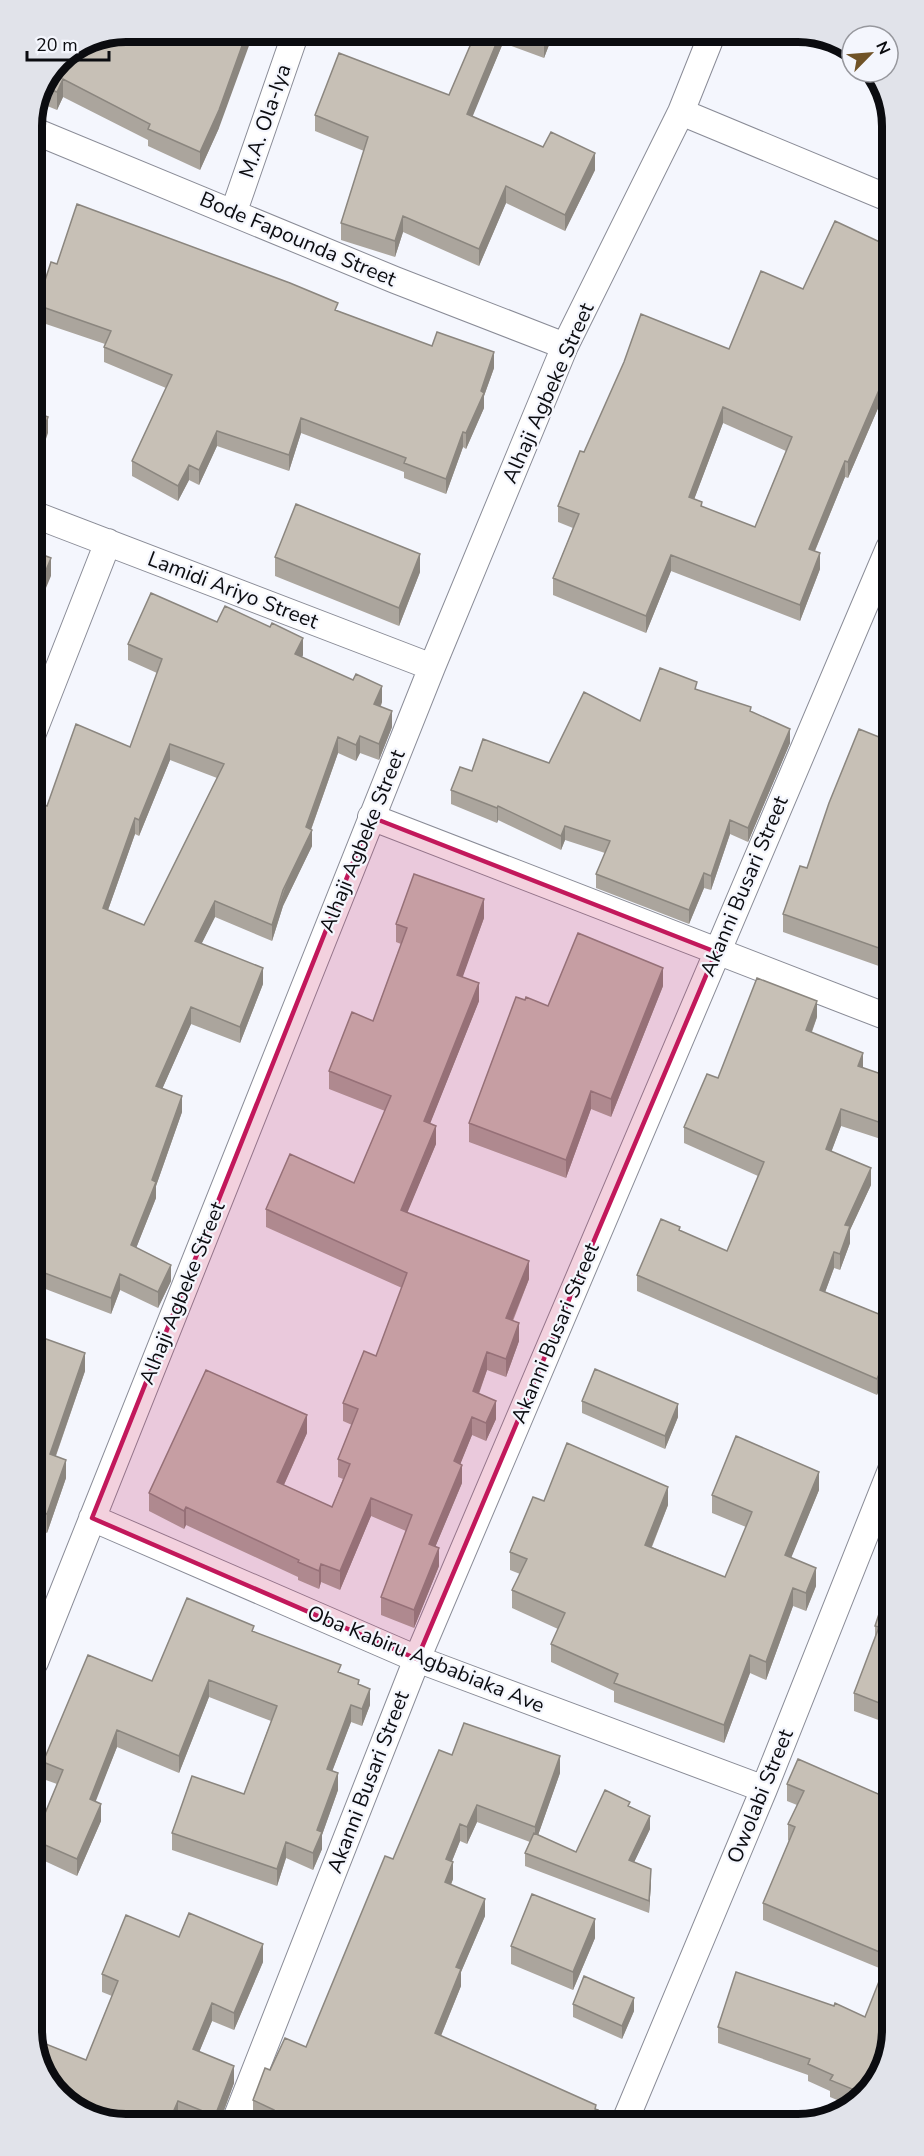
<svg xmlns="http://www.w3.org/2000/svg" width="924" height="2156" viewBox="0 0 924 2156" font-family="'Nunito Sans',sans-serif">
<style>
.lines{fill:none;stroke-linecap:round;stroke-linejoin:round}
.minor-casing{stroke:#8a8c97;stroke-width:28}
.minor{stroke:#fff;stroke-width:26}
.wall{fill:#aba59d;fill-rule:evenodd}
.shaded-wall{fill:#8b867f}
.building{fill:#c7c0b6;stroke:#8b867f;stroke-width:1.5;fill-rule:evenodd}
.marked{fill:#c2185b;fill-opacity:0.2;stroke:#c2185b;stroke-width:4.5;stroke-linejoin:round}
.labels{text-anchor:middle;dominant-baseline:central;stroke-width:4.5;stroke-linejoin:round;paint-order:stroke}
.street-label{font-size:21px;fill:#0b0c10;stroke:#f4f6fd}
.rim{fill:none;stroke:#0b0c10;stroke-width:8}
</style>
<rect width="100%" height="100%" fill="#f4f6fd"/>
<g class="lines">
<defs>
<path id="minor" d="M681,112L888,198
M32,130L395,280L565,346
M234,211L296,32
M33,514L432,667
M33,733L108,542
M371,817L890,1018
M92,1518L417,1659L764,1789
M35,1662L432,667L565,346L681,112L713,32
M625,2121L764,1789L891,1470
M234,2124L417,1659L889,548"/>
</defs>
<!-- minor casing -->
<use href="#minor" class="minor-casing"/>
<!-- minor -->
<use href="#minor" class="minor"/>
</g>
<!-- wall -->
<path class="wall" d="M476,32H554L544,58L503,43L472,116L595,170L565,231L506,203L479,266L403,232L395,257L341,240V223L364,151L315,131V115L449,95Z
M59,59L219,128L200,170L148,146V140L63,97L57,110L40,103Z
M888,236V411L879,406L848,478L845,477L815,551L820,569L800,621L671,571L646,633L553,595V578L573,528L558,522V506L584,452L729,349L803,289L884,244ZM723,423L786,451L755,527L702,507L694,499Z
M57,264L338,311L432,346L494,368L484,396V408L466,449L463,447L446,494L404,478V472L301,433L289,471L217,446L199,485L189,480L178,501L132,476V461L166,388L104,362V347L105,344L37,321V305Z
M275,557L420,572L399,626L275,576Z
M217,622L303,655L302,657L382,702L381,706L392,727L379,760L360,753L356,761L338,753L311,830L312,846L283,906L272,941L215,917L201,944L263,984L240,1043L191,1024L162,1089L182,1112L156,1186V1198L136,1248L171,1281L158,1308L120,1290L111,1314L35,1285L34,1228L36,1224L34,1223L33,801L47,806L130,747L157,673L128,660V644ZM170,760L217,778L144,925L108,910L135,834L139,836Z
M697,690L751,711L790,743L748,842L730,834L711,890L704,888L689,924L596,888V874L605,853L565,840L561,850L498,820L497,823L451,804V790L472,771L549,763L640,721Z
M889,741L890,970L783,932V914L807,868Z
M484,918L462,977L479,1001L430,1123L436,1144L407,1212L529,1279L513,1321L519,1341L506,1377L487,1370L479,1394L496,1419L486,1441L472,1435L460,1464L462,1483L435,1547L439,1566L414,1628L381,1615V1597L406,1531L371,1516L340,1590L321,1582L319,1589L298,1580V1577L186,1525L184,1529L149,1511V1493L307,1433L284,1485L332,1507L343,1479L338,1477V1459L352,1425L343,1421V1403L376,1356L402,1288L266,1227V1209L354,1183L385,1111L329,1089V1071L373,1021L401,944L396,942V924Z
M663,986L611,1117L591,1109L566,1178L469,1142V1123L525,1000L548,1006Z
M817,1017L812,1032L863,1068L890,1077V1142L841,1126L831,1152L871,1185L850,1230V1243L840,1270L834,1268L825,1292L891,1319V1361L877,1395L637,1291V1275L680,1231L727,1251L758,1176L684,1143V1127L718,1078Z
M35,1335L85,1371L56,1456L66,1478L47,1533L35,1528Z
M582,1401L678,1417L665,1449L582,1413Z
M819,1490L791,1557L816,1586L806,1611L793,1606L766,1680L750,1673L724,1743L614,1702V1691L551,1662V1644L558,1629L512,1608V1590L520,1574L510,1570V1552L544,1501L668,1505L652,1547L725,1577L746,1527L712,1513V1495Z
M891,1578L892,1725L854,1711V1693L875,1638V1626Z
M254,1632L341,1673L359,1685L370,1705L362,1726L351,1722L332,1771L338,1790L322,1835V1849L313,1870L286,1858L277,1886L172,1850V1833L244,1794L271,1721L209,1697L179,1773L117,1747L95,1801L101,1821L77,1876L36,1857V1835L57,1784L43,1779V1762L152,1681Z
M452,1755L560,1773L538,1835L576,1852L630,1806L650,1829L634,1862L651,1882L649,1913L525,1866V1853L530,1842L477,1822L467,1844L460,1841L452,1861L453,1879L451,1885L485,1916L461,1972V1986L441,2036L596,2110L598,2121L265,2123L253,2117V2100L270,2070L306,2047L393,1859Z
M787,1784L892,1800V2030L873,2087L849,2105L830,2097V2091L808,2081V2075L718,2043V2027L865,2017L884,1970L763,1920V1903L789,1841L788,1840V1824L797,1805L787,1801Z
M179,1937L263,1962L234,2030L212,2021L199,2052L234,2083L219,2124H191L178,2119L86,2060L112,1996L102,1992V1974Z
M595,1938L573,1990L511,1964V1946Z
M573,2004L634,2011L622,2039L573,2017Z"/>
<!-- shaded-wall -->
<path class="shaded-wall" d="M247,32H254L219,128L200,170V152Z
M501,32H503V43L467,130V114Z
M548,32H554L544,58V42Z
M63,79V97L57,110V92Z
M595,153V170L565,231V215Z
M506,186V203L479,266V249Z
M403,216V232L395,257V241Z
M494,352V368L484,396V408L466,449V433Z
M879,390V406L848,478V462Z
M723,407V423L689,513V497Z
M48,417V433L33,477V460Z
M301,418V433L289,471V455Z
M217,431V446L199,485V470Z
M463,432V447L446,494V479Z
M845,461V477L809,565V549Z
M189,465V480L178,501V486Z
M820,553V569L800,621V605Z
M420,554V572L399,626V608Z
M671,555V571L646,633V616Z
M51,558V576L33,619V602Z
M303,638V655L295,670V654Z
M382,686V702L374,720V704Z
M392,711V727L379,760V744Z
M790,729V743L748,842V828Z
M360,736V753L356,761V745Z
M338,737V753L309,835L312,830V846L283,906L272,941V925Z
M170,744V760L139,836V820Z
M498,806V820L497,823V808Z
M135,818V834L103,924V908Z
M730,820V834L711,890V876Z
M565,826V840L561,850V836Z
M704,873V888L689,924V910Z
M484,899V918L457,993V975Z
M215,901V917L195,957V941Z
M263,968V984L240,1043V1027Z
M663,968V986L611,1117V1099Z
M479,983V1001L424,1139V1121Z
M817,1001V1017L806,1047V1030Z
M191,1007V1024L156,1103V1086Z
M863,1053V1069L858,1066Z
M591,1091V1109L566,1178V1160Z
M182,1096V1112L156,1186V1198L131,1261V1245L152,1180Z
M841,1109V1126L826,1166V1149Z
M436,1126V1144L401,1228V1210Z
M871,1168V1185L850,1230V1243L840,1270V1254L845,1225Z
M834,1252V1268L820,1306V1290Z
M529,1261V1279L506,1336V1318Z
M171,1265V1281L158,1308V1292Z
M120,1274V1290L111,1314V1298Z
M519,1323V1341L506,1377V1359Z
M891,1345V1361L877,1395V1379Z
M487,1352V1370L473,1409V1391Z
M85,1353V1371L50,1472V1454Z
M496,1401V1419L486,1441V1423Z
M678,1404V1417L665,1449V1436Z
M307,1415V1433L277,1500V1482Z
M472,1417V1435L454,1480V1461Z
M66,1460V1478L47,1533V1514Z
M462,1465V1483L429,1562V1544Z
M819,1472V1490L785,1573V1555Z
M668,1487V1505L645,1563V1545Z
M371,1498V1516L340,1590V1571Z
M186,1507V1525L184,1529V1511Z
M439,1548V1566L414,1628V1610Z
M321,1564V1582L319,1589V1571Z
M816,1568V1586L806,1611V1593Z
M793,1588V1606L766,1680V1662Z
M750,1655V1673L724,1743V1725Z
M209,1680V1697L179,1773V1756Z
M370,1689V1705L362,1726V1709Z
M351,1705V1722L327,1785V1769Z
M117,1730V1747L90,1816V1799Z
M560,1756V1773L535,1844V1827Z
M338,1773V1790L322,1835V1849L313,1870V1853L317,1830Z
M101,1804V1821L77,1876V1859Z
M477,1805V1822L467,1844V1827Z
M650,1816V1829L629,1873V1860Z
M460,1824V1841L446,1876V1859Z
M286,1842V1858L277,1886V1869Z
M453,1862V1879L445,1899V1882Z
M651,1869V1882L649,1913V1901Z
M485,1899V1916L461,1972V1986L435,2050V2033L456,1967Z
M595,1919V1938L573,1990V1972Z
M263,1944V1962L234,2030V2013Z
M634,1998V2011L622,2039V2026Z
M212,2003V2021L193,2067V2049Z
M234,2066V2083L219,2124H215V2116Z
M178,2101V2119L175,2124H168Z
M596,2105V2114L598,2110V2121H593Z"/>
<!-- building -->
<path class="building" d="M126,32H247L219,110L200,152L148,129L150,124L63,79L57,92L46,88L59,59Z
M476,32H501L467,114L543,147L551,132L595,153L565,215L506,186L479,249L403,216L395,241L341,223L368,137L315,115L339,53L449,95Z
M517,32H548L544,42Z
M77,204L290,283L338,303L335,310L432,346L437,332L494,352L481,391L484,393L466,433L463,432L446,479L404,463L406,458L301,418L289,455L217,431L199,470L189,465L178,486L132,461L172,375L104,347L111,331L37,305L51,262L57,264Z
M835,221L884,244L888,236V395L879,390L848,462L845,461L809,549L820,553L800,605L671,555L646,616L553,578L579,514L558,506L580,451L584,452L624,362L641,314L729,349L761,271L803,289ZM723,407L792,437L755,527L701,506L702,502L689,497Z
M32,411L48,417L33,460Z
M296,504L420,554L399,608L275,557Z
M33,551L51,558L33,602Z
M151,593L217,622L225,606L270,627L272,623L303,638L295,654L353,680L356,674L382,686L374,704L392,711L379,744L360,736L356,745L338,737L306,827L312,830L283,890L272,925L215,901L195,941L263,968L240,1027L191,1007L156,1086L182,1096L152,1180L156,1182L131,1245L171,1265L158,1292L120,1274L111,1298L34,1269V1228L41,1210L34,1207L33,801L47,806L76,724L130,747L162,659L128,644ZM170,744L224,764L144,925L103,908L135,818L139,820Z
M660,668L697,682L695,689L751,707L750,711L790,729L748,828L730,820L711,876L704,873L689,910L596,874L610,841L565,826L561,836L498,806L497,808L451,790L460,767L472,771L483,739L549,763L584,692L640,721Z
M859,729L889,741L890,952L783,914L800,866L807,868L829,803Z
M414,874L484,899L457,975L479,983L424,1121L436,1126L401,1210L529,1261L506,1318L519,1323L506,1359L487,1352L473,1391L496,1401L486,1423L472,1417L454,1461L462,1465L429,1544L439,1548L414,1610L381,1597L412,1515L371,1498L340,1571L321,1564L319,1571L298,1562L299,1560L186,1507L184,1511L149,1493L206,1370L307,1415L277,1482L332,1507L350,1464L338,1459L358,1409L343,1403L364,1351L376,1356L407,1273L266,1209L290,1154L354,1183L391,1096L329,1071L352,1012L373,1021L407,928L396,924Z
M578,933L663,968L611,1099L591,1091L566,1160L469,1123L516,997L525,1000L526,997L548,1006Z
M757,978L817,1001L806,1030L863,1053L858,1066L890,1077V1126L841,1109L826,1149L871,1168L845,1225L850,1226L840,1254L834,1252L820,1290L891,1319V1345L877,1379L637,1275L661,1219L680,1227L679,1230L727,1251L764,1162L684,1127L707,1074L718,1078Z
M35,1335L85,1353L50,1454L66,1460L47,1514L35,1510Z
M595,1369L678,1404L665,1436L582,1401Z
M736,1436L819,1472L785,1555L816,1568L806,1593L793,1588L766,1662L750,1655L724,1725L614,1683L618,1674L551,1644L565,1613L512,1590L527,1559L510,1552L533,1497L544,1501L567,1443L668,1487L645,1545L725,1577L752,1512L712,1495Z
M891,1578L892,1708L854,1693L879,1627L875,1626Z
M187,1598L254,1626L252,1631L341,1665L338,1672L359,1680L358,1684L370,1689L362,1709L351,1705L327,1769L338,1773L317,1830L322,1832L313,1853L286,1842L277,1869L172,1833L192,1776L244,1794L277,1706L209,1680L179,1756L117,1730L90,1799L101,1804L77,1859L36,1841V1835L63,1770L43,1762L88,1655L152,1681Z
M464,1723L560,1756L535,1827L477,1805L467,1827L460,1824L446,1859L453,1862L445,1882L485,1899L456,1967L461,1969L435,2033L596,2105L595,2109L598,2110L593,2121L269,2123L274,2110L253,2100L265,2068L270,2070L285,2038L306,2047L385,1856L393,1859L439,1750L452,1755Z
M798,1759L892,1800V2030L873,2087L864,2094L830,2080L833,2075L808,2064L810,2059L718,2027L736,1972L834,2006L835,2003L865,2017L889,1956L763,1903L795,1827L788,1824L804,1791L787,1784Z
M605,1790L630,1802L628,1806L650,1816L629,1860L651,1869L649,1901L525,1853L534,1833L576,1852Z
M532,1894L595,1919L573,1972L511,1946Z
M189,1913L263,1944L234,2013L212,2003L193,2049L234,2066L215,2116L178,2101L168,2124H119L68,2105L36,2060V2040L86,2060L118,1981L102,1974L126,1915L179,1937Z
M584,1976L634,1998L622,2026L573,2004Z"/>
<!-- marked area -->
<path class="marked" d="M371,817L716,952L417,1659L92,1518Z"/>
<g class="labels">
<!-- street labels -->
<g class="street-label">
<text transform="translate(265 121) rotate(-71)">M.A. Ola-Iya</text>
<text transform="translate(298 239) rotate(23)">Bode Fapounda Street</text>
<text transform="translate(548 393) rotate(-66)">Alhaji Agbeke Street</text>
<text transform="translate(233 590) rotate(21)">Lamidi Ariyo Street</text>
<text transform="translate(362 841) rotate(-68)">Alhaji Agbeke Street</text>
<text transform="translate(744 886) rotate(-67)">Akanni Busari Street</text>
<text transform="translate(182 1293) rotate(-68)">Alhaji Agbeke Street</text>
<text transform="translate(555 1333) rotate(-67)">Akanni Busari Street</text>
<text transform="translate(426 1659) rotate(22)">Oba Kabiru Agbabiaka Ave</text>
<text transform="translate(368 1782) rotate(-69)">Akanni Busari Street</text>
<text transform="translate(760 1796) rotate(-68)">Owolabi Street</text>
</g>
</g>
<!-- crop -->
<path d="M0 0H924V2156H0ZM126 42H798A84 84 0 0 1 882 126V2030A84 84 0 0 1 798 2114H126A84 84 0 0 1 42 2030V126A84 84 0 0 1 126 42Z" fill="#e1e3ea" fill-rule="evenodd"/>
<path class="rim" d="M126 42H798A84 84 0 0 1 882 126V2030A84 84 0 0 1 798 2114H126A84 84 0 0 1 42 2030V126A84 84 0 0 1 126 42Z"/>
<!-- north arrow -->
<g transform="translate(870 54) rotate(65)"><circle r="28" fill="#f4f6fd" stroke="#97989e" stroke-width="1.5"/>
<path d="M0-4.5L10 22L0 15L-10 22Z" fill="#705327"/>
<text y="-9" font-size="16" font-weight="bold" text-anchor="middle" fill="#0b0c10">N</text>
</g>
<!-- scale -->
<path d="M27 51v9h82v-9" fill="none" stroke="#0b0c10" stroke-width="3"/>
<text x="36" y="51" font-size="18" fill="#0b0c10" stroke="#f4f6fd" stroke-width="4.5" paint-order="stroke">20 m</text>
</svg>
